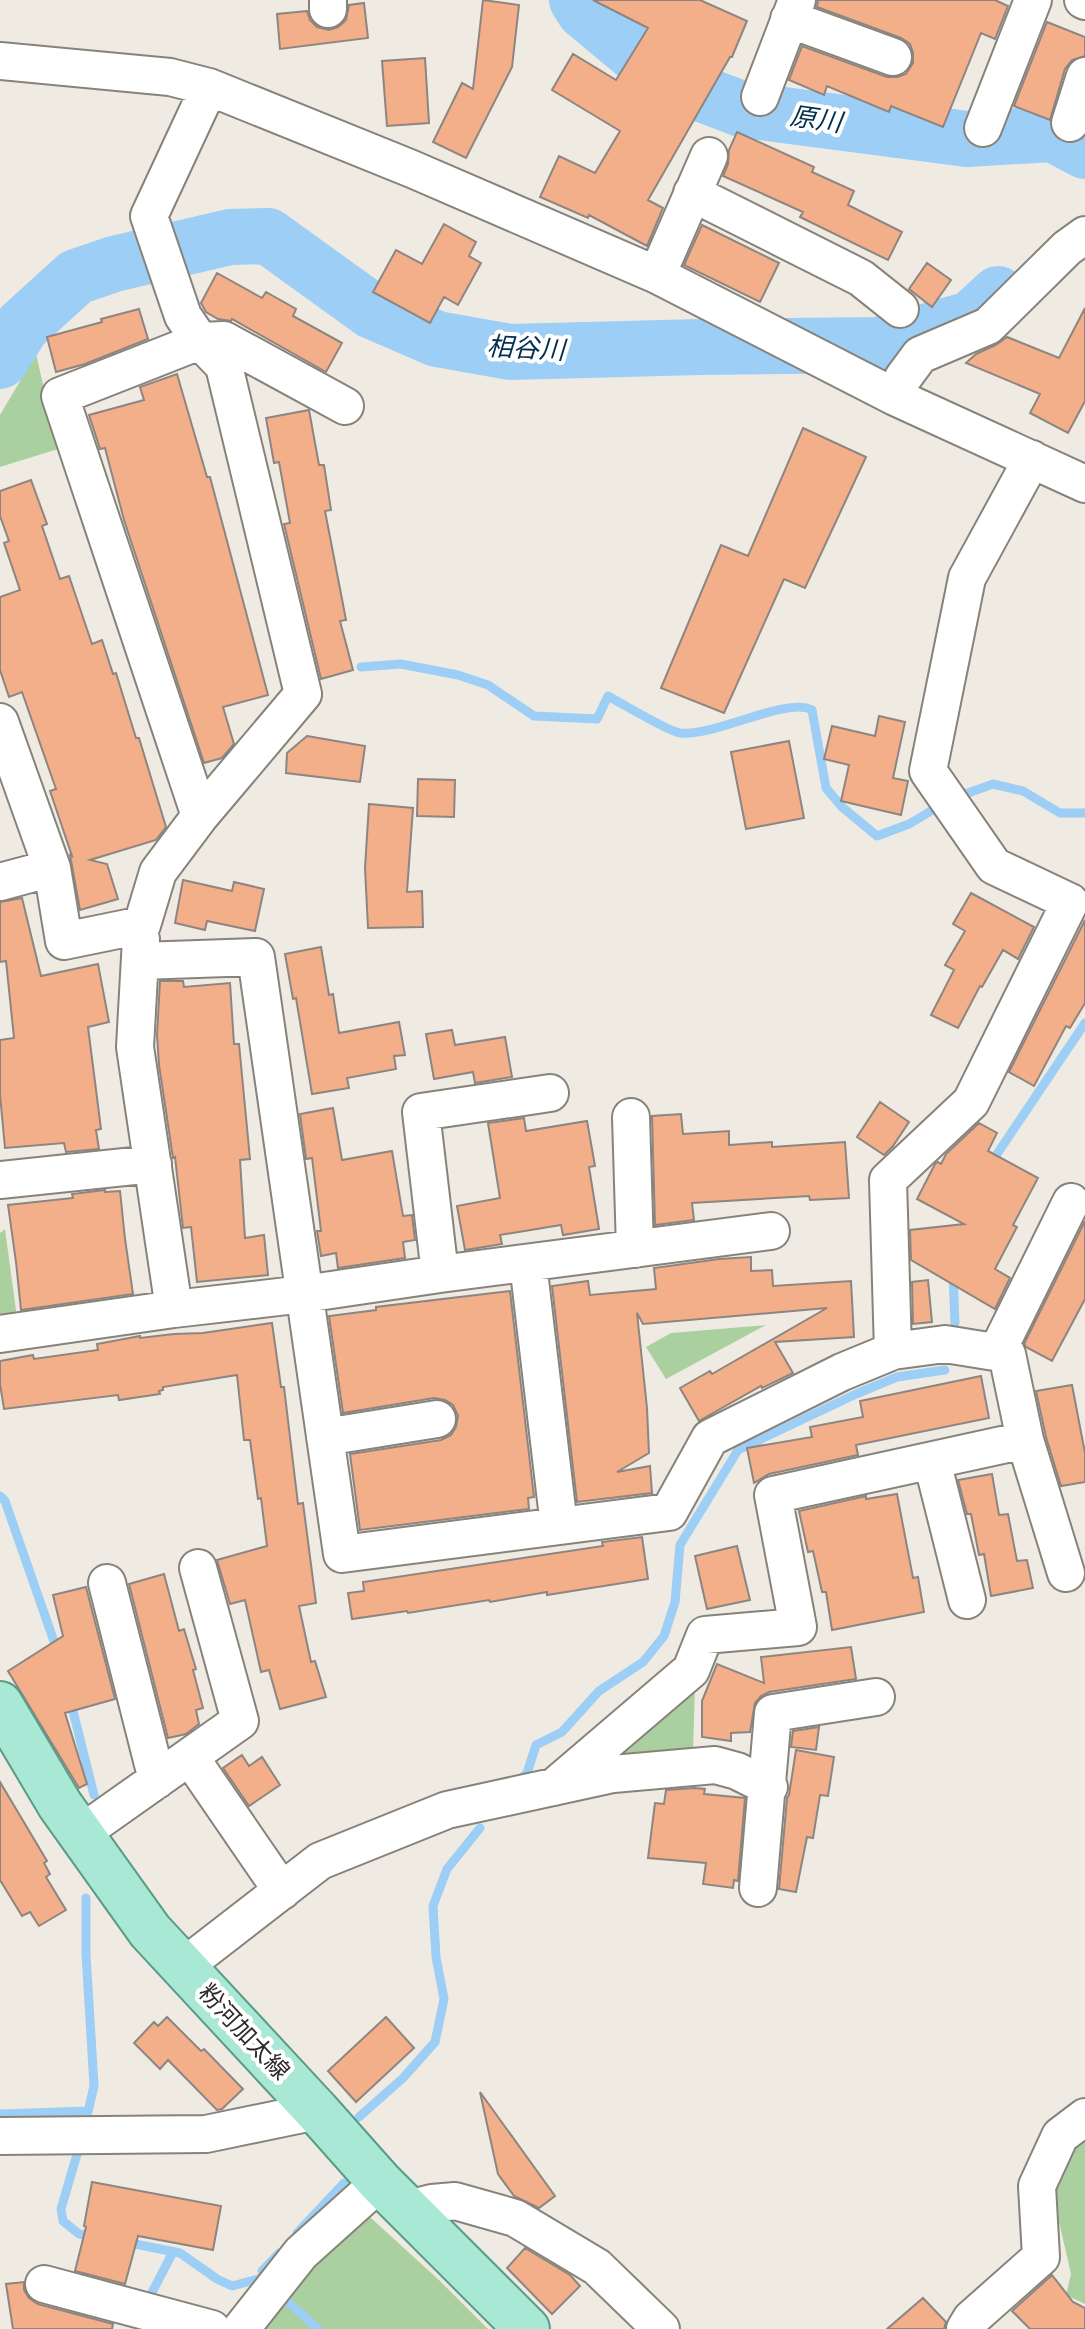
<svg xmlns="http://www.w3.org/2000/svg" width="1085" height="2329" viewBox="0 0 1085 2329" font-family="'Roboto Condensed','Noto Sans JP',sans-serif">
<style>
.green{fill:#aad0a0}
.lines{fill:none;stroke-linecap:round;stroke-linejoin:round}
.stream{stroke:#9dcef5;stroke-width:9}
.river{stroke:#9dcef5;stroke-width:56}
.building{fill:#f2af89;stroke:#8e8580;stroke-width:2}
.minor-casing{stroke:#87837b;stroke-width:40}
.major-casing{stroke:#5a9b87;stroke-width:48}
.minor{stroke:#fff;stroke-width:36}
.major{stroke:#aae8d6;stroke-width:44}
.labels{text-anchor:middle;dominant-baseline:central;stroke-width:8;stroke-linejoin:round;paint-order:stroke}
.street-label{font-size:24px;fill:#2c2a27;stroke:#fff}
.water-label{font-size:26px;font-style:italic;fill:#00304f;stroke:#fff}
</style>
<rect width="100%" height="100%" fill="#efebe2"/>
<!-- green -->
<path class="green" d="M36,354L58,449L0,467V415Z
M5,1229L17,1318L0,1320V1233Z
M766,1325L666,1379L646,1347L671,1333Z
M695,1685L693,1751L596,1768Z
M1085,2140V2304L1066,2295L1071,2274L1054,2200L1068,2152Z
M370,2217L440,2281L488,2329H251L305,2261Z"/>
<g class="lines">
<!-- stream -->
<path class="stream" d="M361,667L401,664L458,675L488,685L534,716L597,719L608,696C621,703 669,732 680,733C715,737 787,696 812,710L826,788L842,807L877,836L909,824L941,805
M954,798L993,784L1023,791L1060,813H1085
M991,1163L1085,1023
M953,1274L955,1323
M0,1496L5,1501L57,1650
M70,1699L94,1795
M516,1783L527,1773L536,1745L562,1732L599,1691L643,1662L664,1636L675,1602L680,1545L738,1450L856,1394L897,1377L945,1370
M0,2114L88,2111
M359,2117L403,2078L435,2042L444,1999L436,1957L433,1906L447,1869L480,1828
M84,2129L94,2086L86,1954V1898
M80,2144L61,2209L63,2221L79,2234L95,2237
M297,2233L344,2183
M125,2242L180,2253L217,2279L232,2286L262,2278L266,2281
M262,2271L279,2253
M279,2294L318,2329
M148,2300L173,2252"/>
<!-- river -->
<path class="river" d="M577,0L584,11L668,81L744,110L967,139L1053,134L1085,151
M0,361L22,326L76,277L114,264L230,237L268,236L372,311L437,339L510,352L700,347L878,345L971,319L998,294"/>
</g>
<!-- building -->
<path class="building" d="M483,0L519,5L512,67L466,158L433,142L462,83L473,89Z
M593,0H700L747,21L732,57H730L648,200L663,208L647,246L589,215L588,218L540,197L559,156L595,173L620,131L552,90L573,54L616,80L648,28Z
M818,0H995L1008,6L995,39L981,33L943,127L891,106L889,112L827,86L824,95L789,80L802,46L887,77H897L906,74L913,63V53L910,44L901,38L817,7Z
M364,3L368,38L280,49L277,14L307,11L310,20L317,27L329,30L338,27L346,20L349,5Z
M1047,22L1085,37V56L1072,60L1065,69L1050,120L1014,106Z
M425,58L429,123L387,126L382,61Z
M737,132L814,167L812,172L854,191L848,205L902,232L888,260L800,217L803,212L723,176L728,164L729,150Z
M444,224L476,242L469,256L481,263L458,305L444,297L430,323L373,292L396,250L422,264Z
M702,225L779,263L760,302L684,265Z
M927,263L951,280L932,307L909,289Z
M217,273L262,298L266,292L296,309L293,316L342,343L326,372L232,319L231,321L218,319L206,312L201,303Z
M1085,308V401L1068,433L1030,413L1040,394L966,363L976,354L996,345L1007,337L1059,358Z
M139,309L148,339L85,364L56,372L47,337L102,322L101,319Z
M177,374L207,477H210L268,695L223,707L234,744L222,758L204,763L124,520L105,448L100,449L89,415L144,400L140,387Z
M309,410L319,465H324L331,510L325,511L346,620L340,621L353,670L321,679L284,524L290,523L279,462L274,463L266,418Z
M803,428L866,457L805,588L784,579L724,713L661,688L721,545L748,556Z
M31,480L47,524L42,526L60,579L69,576L92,644L102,640L113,674L116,673L136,738H139L166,827L156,840L90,860L107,864L118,899L80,910L70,855L72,856L50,791L56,789L22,692L9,697L0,670V597L20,590L4,543L9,541L0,516V491Z
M879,716L905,722L893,778L908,781L901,815L841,801L849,765L824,759L832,726L875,736Z
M307,736L365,746L360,782L286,773L287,753Z
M789,741L804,818L746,829L731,752Z
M418,779L455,780L454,817L417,816Z
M369,804L413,808L407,892L422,891L423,927L368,928L365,868Z
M183,880L232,891L234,882L264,889L255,931L207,921L205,930L175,923Z
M971,893L1034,927L1018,959L1003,950L982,987L980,986L958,1028L931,1015L954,970L945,965L965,931L953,924Z
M22,898L41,976L98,964L109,1022L88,1027L101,1129L96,1130L99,1149L66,1152L64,1143L5,1148L0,1095V1040L14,1038L6,961L0,962V902Z
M1085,920V1003L1070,1028L1066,1026L1034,1086L1009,1072Z
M321,947L329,995L333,994L339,1033L399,1022L405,1055L394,1056L396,1069L347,1078L349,1088L312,1094L296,998L293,999L285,954Z
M160,981H183L184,987L230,983L234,1044H239L250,1159L240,1160L245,1238L264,1235L268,1275L197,1282L191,1227L183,1228L175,1157L173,1158L159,1065L157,1035Z
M452,1030L455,1045L505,1037L512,1077L475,1083L473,1072L434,1079L426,1034Z
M880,1102L909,1122L893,1146L884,1155L857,1137Z
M333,1108L342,1160L392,1151L403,1216L412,1215L415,1240L403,1242L405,1258L338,1268L336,1253L321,1256L317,1231H321L312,1158L306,1159L300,1114Z
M681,1114L683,1134L729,1131V1145L772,1142V1147L845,1142L849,1198L810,1200L809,1196L692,1203L694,1220L655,1225L652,1116Z
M524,1118L526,1131L587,1121L595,1166L589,1167L599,1229L563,1235L561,1225L500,1235L502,1244L465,1250L457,1206L500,1198L488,1123Z
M979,1123L997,1133L988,1151L1038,1178L1013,1225L1017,1227L995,1269L1010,1278L995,1309L911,1260L910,1230L964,1224L917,1199L935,1164L938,1162L941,1164L946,1154Z
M105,1190V1192L120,1191L125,1239L133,1294L21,1310L16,1262L8,1205L73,1198L72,1194Z
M1085,1221V1299L1052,1361L1026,1347L1024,1344Z
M751,1257V1271L772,1270L773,1286L851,1281L854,1337L775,1342L793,1373L762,1388L761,1386L699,1421L680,1388L710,1371L712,1374L827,1308L643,1324L637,1313L647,1408L649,1453L617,1472L650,1466L652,1493L577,1502L552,1286L588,1281L590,1295L656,1289L654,1268L719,1259Z
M928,1280L932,1322L913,1324L912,1282Z
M510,1291L534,1497L528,1498L529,1509L360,1530L350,1454L441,1440L451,1435L456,1427L458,1416L453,1405L445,1400L434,1398L343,1413L329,1316L376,1310V1307Z
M272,1323L281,1387H284L298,1504L303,1503L316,1603L299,1606L311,1662L315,1661L326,1697L280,1709L269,1670L261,1672L245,1600L230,1604L217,1560L267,1546L261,1498L258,1499L250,1440H244L237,1375L163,1387V1390L159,1391L160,1394L119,1400L118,1395L4,1409L0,1384V1361L33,1355L34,1359L98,1350L97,1344L140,1336V1338L174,1334L203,1333Z
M981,1376L989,1418L856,1445L858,1455L769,1474L754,1483L747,1448L812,1437L810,1427L863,1417L860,1401Z
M1072,1385L1085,1453V1482L1061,1486L1046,1437L1036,1391Z
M992,1474L999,1515L1008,1514L1017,1561L1027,1560L1033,1588L991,1596L984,1554L979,1555L971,1514H967L958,1480Z
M897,1494L913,1578L918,1577L924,1612L832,1630L826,1592H822L813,1551L808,1552L799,1511L866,1496V1499Z
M642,1537L648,1579L547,1595V1592L490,1602L489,1600L408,1613L407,1611L352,1619L348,1593L364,1591L363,1582L603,1546L602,1542Z
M737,1546L750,1600L707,1609L695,1556Z
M164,1574L179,1631L184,1629L196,1669L193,1670L203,1708L196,1710L199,1724L186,1734L168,1738L129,1584Z
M86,1587L115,1699L65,1713L87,1784L79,1788L8,1671L63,1636L53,1595Z
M851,1647L856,1679L769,1692L761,1696L755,1703L750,1732L731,1733V1741L702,1737V1701L717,1664L764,1683L761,1657Z
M819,1727L816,1750L791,1747L793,1731Z
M796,1750L834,1757L828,1796L820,1795L813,1838L807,1837L796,1892L779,1889L787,1798L789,1795Z
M242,1755L249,1766L262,1757L280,1785L249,1806L223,1768Z
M0,1782L47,1861L44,1863L50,1874L46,1877L66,1910L39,1926L30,1912L22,1916L0,1880Z
M694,1788L705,1789L704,1794L745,1798L738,1881L734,1880L733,1888L703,1884L706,1863L648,1858L655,1803L664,1804L666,1790Z
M167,2017L201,2051L204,2049L243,2089L222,2109L217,2110L168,2060L160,2069L134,2043L154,2022L158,2026Z
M386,2017L414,2048L356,2102L328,2071Z
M480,2092L555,2196L539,2208L514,2196L498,2174Z
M92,2182L221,2206L213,2250L138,2236L125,2284L75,2271L86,2227L84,2226Z
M525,2248L570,2275L580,2286L552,2314L507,2268Z
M1052,2275L1073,2302L1085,2308V2329H1030L1012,2311Z
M24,2282V2290L29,2298L38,2304L113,2324L112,2329H13L6,2284Z
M923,2298L946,2322L944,2329H887Z"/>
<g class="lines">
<defs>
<path id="minor" d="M328,0V9
M1083,0L1085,1
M789,19L893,57
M0,61L170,77L209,87L412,169L657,275L895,397L1085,484
M760,97L797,0
M1070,123L1085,76
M983,128L1033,0
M692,193L861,278L900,309
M657,275L709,156
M202,341L224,340L345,406
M895,397L903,378L920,355L988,326L1067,248L1085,235
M0,722L52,868L64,941L142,925L158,872L200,816L60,396L200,341L183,316L149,216L209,87
M200,816L303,694L224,366L200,341
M0,882L52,868
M141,939L135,1047L174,1309L304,1294L440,1274L421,1112L550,1093
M140,961L256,957L342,1554L669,1512L710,1438L842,1372L893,1351L888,1180L971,1102L1070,902L994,866L928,771L967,578L1032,459
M631,1117L635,1249
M0,1180L153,1164
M528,1263L559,1526
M440,1274L771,1231
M0,1334L174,1309
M893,1351L945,1344L1007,1354L1025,1440
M997,1352L1071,1202
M325,1437L437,1419
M932,1461L967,1600
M107,1583L157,1780
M190,1757L282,1891
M554,1787L691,1670L705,1635L798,1627L773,1495L1025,1440L1066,1573
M80,1834L240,1721L198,1568
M758,1888L773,1713L876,1697
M183,1967L320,1861L447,1810L613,1774L715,1765L737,1771L769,1787
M0,2136L206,2134L317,2111
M408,2209L432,2203L455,2201L515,2218L597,2267L661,2329
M44,2284L212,2329
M241,2329L301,2253L380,2182
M965,2329L971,2319L1041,2257L1037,2186L1060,2136L1085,2117"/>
<path id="major" d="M0,1704L60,1805L150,1931L317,2111L380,2182L527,2329"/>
</defs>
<!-- minor casing -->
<use href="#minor" class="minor-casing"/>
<!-- major casing -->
<use href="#major" class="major-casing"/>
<!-- minor -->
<use href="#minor" class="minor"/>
<!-- major -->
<use href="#major" class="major"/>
</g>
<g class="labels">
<!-- street labels -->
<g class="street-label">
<text transform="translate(244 2032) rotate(47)">粉河加太線</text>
</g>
<!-- water labels -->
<g class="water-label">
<text transform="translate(816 119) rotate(8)">原川</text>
<text transform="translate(526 348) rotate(3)">相谷川</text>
</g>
</g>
</svg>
